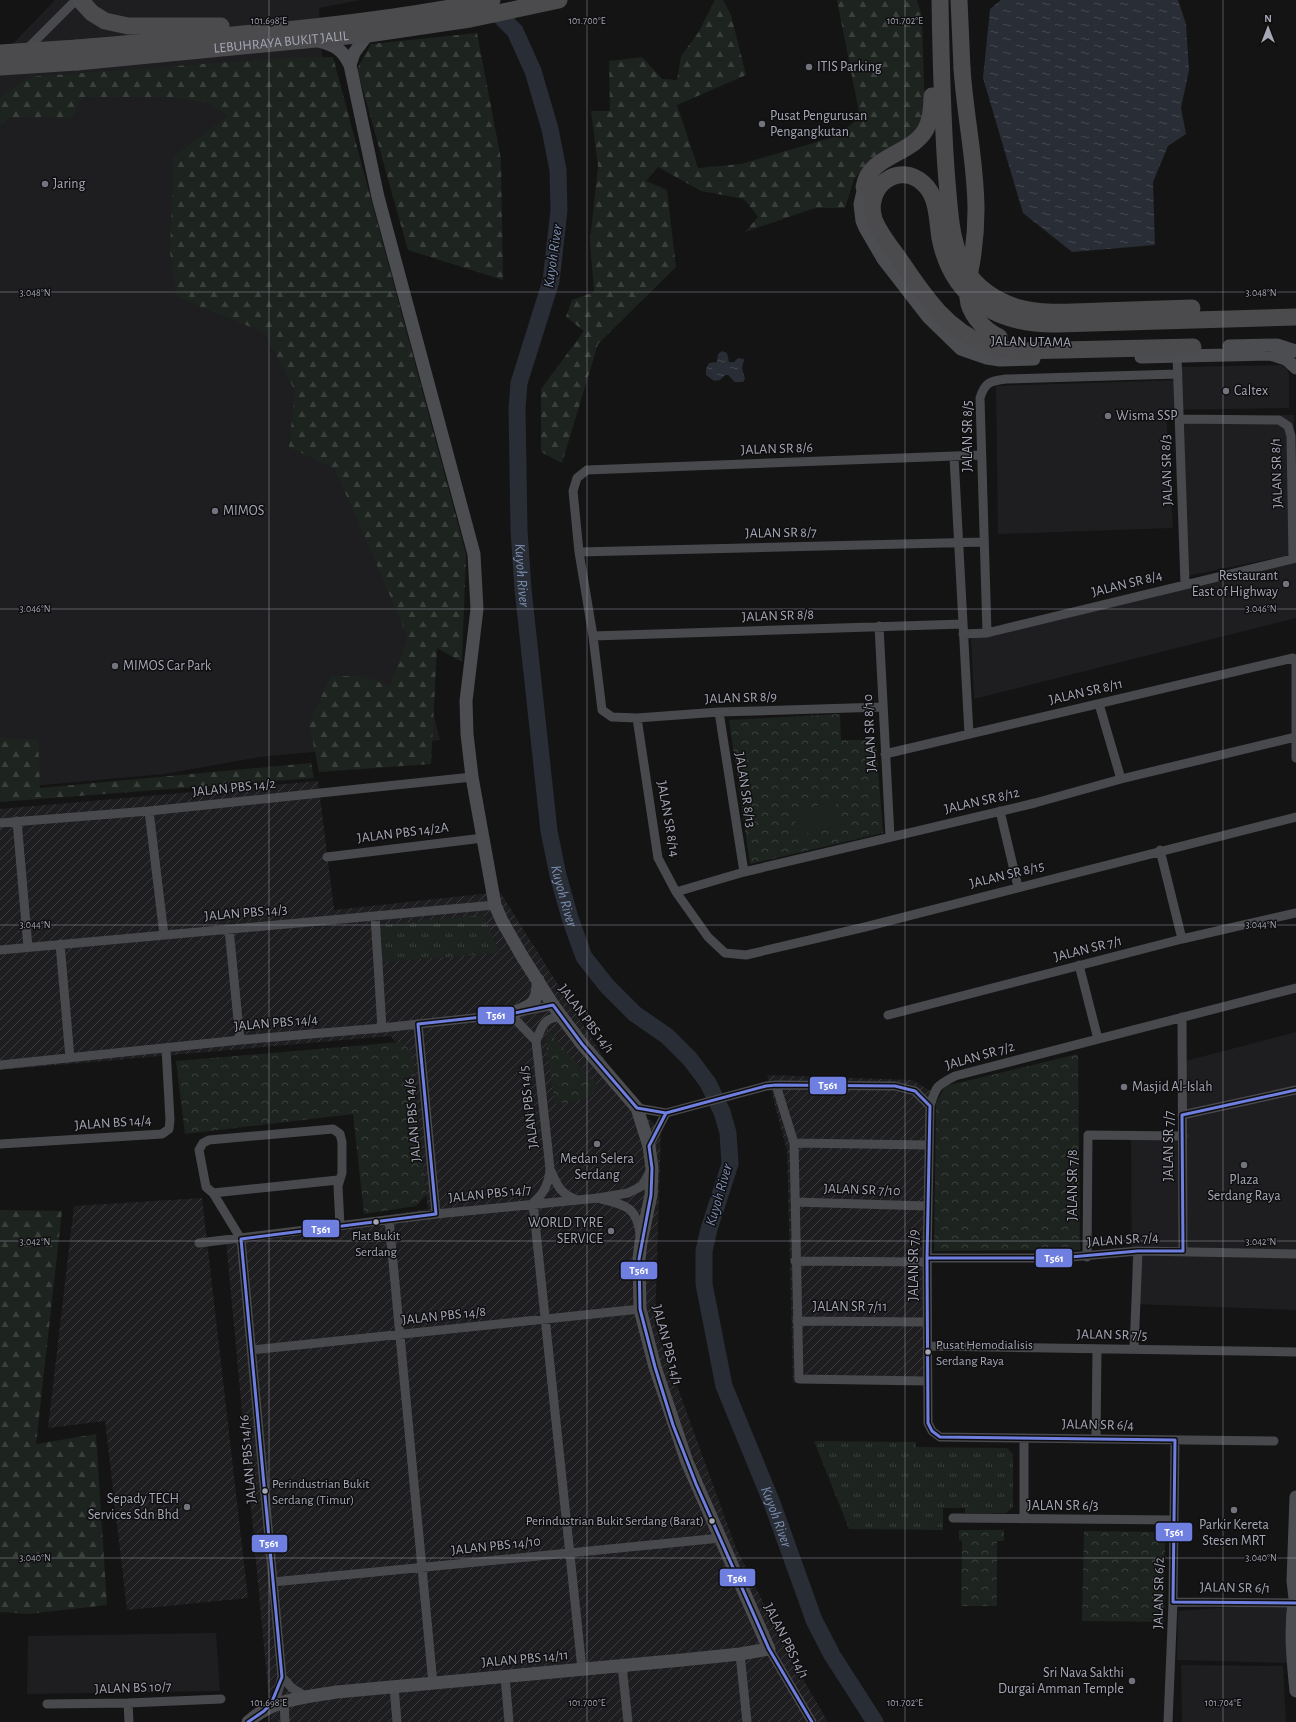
<svg xmlns="http://www.w3.org/2000/svg" width="1296" height="1722" viewBox="0 0 1296 1722" font-family="'Alegreya Sans',sans-serif">
<style>
.built{fill:#1e1e20}
.industrial{fill:url(#industrial-furrows)}
.grass{fill:url(#grass-tufts)}
.forest{fill:url(#forest-firs)}
.park{fill:url(#park-crowns)}
.pitch{fill:#1d231e}
.water{fill:url(#water-ripples)}
.lines{fill:none;stroke-linecap:round;stroke-linejoin:round}
.river{stroke:#282d36;stroke-width:17}
.street{stroke:#48494d;stroke-width:9}
.secondary{stroke:#4c4d51;stroke-width:13}
.highway{stroke:#4b4b4e;stroke-width:17}
.highway-bridge{stroke:#4b4b4e;stroke-width:17}
.bus-1-casing{stroke:#0f0e10;stroke-width:6}
.bus-1{stroke:#6e7fdf;stroke-width:3}
.ticks{fill:none;stroke:#a5a7b5;stroke-width:1;stroke-opacity:0.45}
.poi-dot{fill:#72747d;stroke:#0f0e10;stroke-width:1.5}
.bus-dot{fill:#a5a7b5;stroke:#0f0e10;stroke-width:1.5}
.labels{text-anchor:middle;dominant-baseline:central;stroke-width:3;stroke-linejoin:round;paint-order:stroke}
.bus-label{font-size:13px;fill:#a5a7b5;stroke:#0f0e10;text-anchor:start}
.street-label{font-size:14px;fill:#a5a7b5;stroke:#0f0e10}
.poi-label{font-size:14px;fill:#a5a7b5;stroke:#0f0e10;text-anchor:start}
.water-label{font-size:15px;font-style:italic;fill:#7c8fb1;stroke:#0f0e10}
.ticks-label{font-size:10px;text-anchor:middle;fill:#a5a7b5;stroke:#0f0e10;stroke-width:3;stroke-linejoin:round;paint-order:stroke}
.line-badge{stroke:#0f0e10;stroke-width:1.5}
.badge-label{font-size:11px;text-anchor:middle;font-weight:bold;fill:#fff}
</style>
<defs>
<pattern id="industrial-furrows" width="10" height="10" patternUnits="userSpaceOnUse"><rect width="10" height="10" fill="#1e1e20"/><path d="M-1 1l2-2M0 10L10 0M9 11l2-2" fill="none" stroke="#3c3c3e"/></pattern>
<pattern id="grass-tufts" width="24" height="20" patternUnits="userSpaceOnUse"><rect width="24" height="20" fill="#1d231e"/><path d="M3 7l-1-3M5 7V3M7 7l1-3M15 17l-1-3M17 17v-4M19 17l1-3" fill="none" stroke="#3b403c"/></pattern>
<pattern id="forest-firs" width="22" height="20" patternUnits="userSpaceOnUse"><rect width="22" height="20" fill="#1d231e"/><path d="M5 1l3.5 6h-7zM16 11l3.5 6h-7z" fill="#3b403c"/></pattern>
<pattern id="park-crowns" width="20" height="18" patternUnits="userSpaceOnUse"><rect width="20" height="18" fill="#1d231e"/><path d="M2 6a3 3 0 1 1 6 0M12 15a3 3 0 1 1 6 0" fill="none" stroke="#3b403c"/></pattern>
<pattern id="water-ripples" width="26" height="14" patternUnits="userSpaceOnUse"><rect width="26" height="14" fill="#282d36"/><path d="M2 4q2-2 4 0t4 0M15 11q2-2 4 0t4 0" fill="none" stroke="#444951"/></pattern>
</defs>
<rect width="100%" height="100%" fill="#141414"/>
<!-- built -->
<path class="built" d="M55,0H361L319,8L324,85L393,550L440,740L260,757L164,774L0,789V57Z
M1281,365L1287,369L1289,375V408L1166,410L1173,528L998,534L996,386L1182,380L1181,367Z
M1294,415L1296,554L1182,577L1176,416Z
M1296,560V618L974,699L971,639Z
M1296,1032V1310L1132,1304L1131,1135H1179L1178,1063Z
M1289,1603L1288,1663L1177,1660L1178,1611Z
M216,1633L220,1691L27,1694L28,1636Z
M1181,1665L1283,1666L1286,1722H1182Z"/>
<!-- industrial -->
<path class="industrial" d="M318,781L334,910L500,892L634,1106L661,1130L655,1325L736,1548L793,1662L828,1722H271L226,1240L428,1209L408,1056L390,1036L0,1070V809Z
M767,1075L912,1080L932,1092V1383H793L787,1151Z
M202,1198L248,1598L127,1610L105,1421L48,1428L74,1206Z"/>
<!-- grass -->
<path class="grass" d="M483,915L500,953L383,962L381,925Z
M814,1441L916,1442V1447L1007,1448L1013,1454V1507L1006,1513H965V1508H943V1530L849,1529Z"/>
<!-- forest -->
<path class="forest" d="M715,0H723L731,15L746,75L677,105L698,168L741,164L837,136L860,117L837,0H917L922,16L925,119L910,140L873,159L854,179L845,208H815L745,232L758,217L744,199L701,191L658,167L646,181L667,190L676,267L598,344L562,463L541,452V389L584,331L566,317L572,300L594,292L590,241L598,166L591,111H610L609,61L642,57L662,79L677,80L681,56L698,33Z
M477,33L501,159L503,280L408,250L357,69L371,44Z
M333,57L466,554L462,662L437,648L431,764L319,772L309,723L331,676H362L390,686L408,637L335,469L289,447L295,391L265,333L177,297L170,252L174,156L228,116L209,103L168,97H82L72,118L9,117L0,127V98L29,77L282,58Z
M0,738L38,739L40,788L311,763L314,778L0,802Z
M0,1210L62,1211L36,1444L96,1434L107,1605L28,1614L0,1612Z"/>
<!-- park -->
<path class="park" d="M840,714L841,740H876L883,833L750,864L729,720Z
M547,1028L557,1042L599,1087L586,1099L555,1104L547,1050Z
M400,1042L412,1052L426,1195L416,1206L364,1214L353,1114L185,1134L176,1061Z
M1078,1054L1080,1250L934,1251L936,1103L945,1086Z
M959,1530H1004V1541H997V1606H961L962,1541L959,1540Z
M1084,1531L1158,1532L1165,1539L1164,1622L1082,1621Z"/>
<!-- pitch -->
<path class="pitch" d="M835,801L842,824L799,835L793,812Z"/>
<!-- water -->
<path class="water" d="M1001,0H1178L1186,24L1189,70L1181,108L1186,134L1168,146L1153,182L1155,245L1072,252L1023,213L983,78L990,9Z
M722,351L727,353L729,362H734L738,358L744,359L742,368L745,379L743,382H735L728,375H725L720,380L714,381L706,375V369L709,363L717,362L718,354Z"/>
<g class="lines">
<!-- river -->
<path class="river" id="s1" d="M488,4L515,31L533,71L550,129L558,170L559,210L551,281L519,383L517,408L519,530L523,589L549,831L558,875L570,918L584,957L607,986L635,1014L667,1036L690,1059L708,1083L722,1112L728,1133L730,1164L709,1229L704,1251V1284L724,1386L772,1503L814,1620L832,1655L875,1722"/>
<!-- street -->
<path class="street" d="M26,50L76,0
M1177,356L1185,584
M1179,419L1279,420L1288,426L1291,436L1293,558
M954,457L969,734
M579,552L983,542
M879,626L890,837
M987,633L980,398C985,382 990,381 1006,379L1178,374
M963,634L987,633L1296,558
M593,636L963,624
M1099,704L1121,779
M883,707L719,712L637,718L612,717L602,710L593,636L579,552L573,491L577,478L587,470L981,455
M719,712L744,872
M637,718L658,858L676,892L708,937L725,953L746,955L865,927L1296,817
M885,754L1293,658L1296,661V758
M149,811L164,935
M1000,811L1018,887
M17,821L28,947
M0,823L149,811L472,777
M1160,850L1182,939
M327,857L483,838
M676,892L744,872L1035,803L1121,779L1295,737
M375,916L382,1028
M229,929L240,1040
M60,944L70,1058
M0,950L495,905
M1079,965L1098,1039
M510,1014L536,1041
M888,1015L1182,939L1296,913
M1182,1017L1183,1251
M418,1024L436,1214
M0,1065L240,1040L382,1028L510,1014L553,1005
M776,1085L794,1143L799,1379L927,1381
M637,1108L666,1113L766,1086L776,1085L895,1086L915,1091L930,1106
M1182,1115L1296,1090
M794,1143L929,1145
M0,1144L162,1134L169,1129L170,1120L166,1048
M649,1146L666,1113
M551,1171C557,1185 560,1193 575,1199
M213,1193L338,1180
M601,1199C626,1205 637,1207 640,1235
M795,1202L928,1206
M533,1203L582,1669
M533,1203C544,1194 549,1183 550,1169L536,1041C542,1027 544,1016 562,1017
M389,1220L433,1684
M199,1243L436,1214L598,1198L628,1193L642,1186L650,1171
M1087,1257L1088,1135L1183,1136
M927,1258H1059L1138,1251L1296,1254
M795,1261L927,1262
M797,1321L927,1322
M928,1346L1296,1352
M1134,1349L1138,1251
M252,1350L640,1309
M1024,1438V1519
M1096,1439L1097,1349
M1274,1441L940,1437L932,1431L928,1423L927,1258L930,1106C936,1086 936,1086 955,1076L1296,988
M953,1518L1174,1520
M273,1582L721,1538
M1173,1602L1296,1603
M769,1649L812,1722
M740,1654L747,1722
M622,1666L628,1722
M282,1677L292,1688L307,1697
M505,1677L509,1722
M394,1687L397,1722
M284,1701L285,1722
M128,1703L129,1722
M47,1704L128,1703L221,1699
M268,1708L277,1695L282,1677L241,1239L213,1193L206,1187L199,1150L203,1143L209,1140L333,1129L340,1134L342,1142V1173L338,1186L340,1226
M1168,1722L1173,1602L1175,1440"/>
<!-- secondary -->
<path class="secondary" d="M350,65L354,53L368,34
M864,187L860,204L862,221L865,228L883,259L928,317L961,349L987,358L1000,360L1034,359
M1229,346L1277,345L1296,351
M1141,357L1270,354L1286,359L1296,368
M510,1014C530,1006 539,1005 538,980
M1296,1497L1293,1581L1296,1607
M1294,1603C1290,1632 1293,1662 1296,1691
M248,1722C273,1699 305,1697 337,1692L682,1660L740,1654L769,1649L687,1462L655,1367L640,1309L639,1259L641,1242L651,1195L652,1168L649,1146L637,1108L582,1044L553,1005L522,956L502,921L495,905L472,777L467,734L466,701L477,609L474,554L378,197L350,65C342,49 336,46 319,41"/>
<!-- highway -->
<g class="highway">
<path d="M80,0L92,13L105,21L128,26H221"/>
<path d="M940,0C941,61 942,121 947,182C950,212 950,243 966,270C976,288 997,301 1016,307C1043,315 1073,312 1101,311C1131,310 1162,309 1192,308"/>
<path d="M959,0L962,68"/>
<path d="M77,48C215,36 356,28 492,0"/>
<path id="s2" d="M77,62L368,34L470,19L559,0"/>
<path d="M864,187C869,155 912,155 926,129C931,119 932,107 932,96"/>
<path d="M1193,347L1019,351C1009,350 997,349 987,345C946,330 923,294 900,260C891,247 879,233 874,219C864,187 899,160 924,184C938,197 937,220 940,238C952,299 998,325 1057,324L1296,317"/>
</g>
<!-- highway-bridge -->
<path class="highway-bridge" d="M0,53L77,48
M0,67L77,62
M962,68C965,116 976,163 976,210C976,224 975,239 973,253C971,270 965,287 969,304C973,318 986,331 999,337"/>
<defs>
<path id="bus-1" d="M666,1113L649,1146L652,1168L651,1195L639,1259L640,1309L655,1367L673,1425L696,1484L769,1649L812,1722
M927,1258H1059L1138,1251H1183L1182,1115L1296,1090
M248,1722L264,1711L271,1704L282,1677L241,1239L436,1214L418,1024L510,1014L553,1005L582,1044L637,1108L666,1113L766,1086L776,1085L895,1086L915,1091L930,1106L927,1258L928,1423L932,1431L940,1437L1175,1440L1173,1602L1296,1603"/>
</defs>
<!-- bus-1 casing -->
<use href="#bus-1" class="bus-1-casing"/>
<!-- bus-1 -->
<use href="#bus-1" class="bus-1"/>
</g>
<!-- ticks -->
<path class="ticks" d="M269,0V1722M587,0V1722M905,0V1722M1223,0V1722M0,292H1296M0,609H1296M0,925H1296M0,1241H1296M0,1558H1296"/>
<!-- markers -->
<g class="poi-dot">
<circle cx="809" cy="67" r="4"/>
<circle cx="762" cy="124" r="4"/>
<circle cx="45" cy="184" r="4"/>
<circle cx="1226" cy="391" r="4"/>
<circle cx="1108" cy="416" r="4"/>
<circle cx="215" cy="511" r="4"/>
<circle cx="1286" cy="584" r="4"/>
<circle cx="115" cy="666" r="4"/>
<circle cx="1124" cy="1087" r="4"/>
<circle cx="597" cy="1144" r="4"/>
<circle cx="1244" cy="1165" r="4"/>
<circle cx="611" cy="1231" r="4"/>
<circle cx="187" cy="1507" r="4"/>
<circle cx="1234" cy="1510" r="4"/>
<circle cx="1132" cy="1681" r="4"/>
</g>
<g class="bus-dot">
<circle cx="376" cy="1222" r="3.5"/>
<circle cx="928" cy="1352" r="3.5"/>
<circle cx="265" cy="1491" r="3.5"/>
<circle cx="712" cy="1521" r="3.5"/>
</g>
<g class="labels">
<!-- bus labels -->
<g class="bus-label">
<text x="376" y="1236" text-anchor="middle">Flat Bukit<tspan x="376" dy="16">Serdang</tspan></text>
<text x="936" y="1345">Pusat Hemodialisis<tspan x="936" dy="16">Serdang Raya</tspan></text>
<text x="272" y="1484">Perindustrian Bukit<tspan x="272" dy="16">Serdang (Timur)</tspan></text>
<text x="704" y="1521" text-anchor="end">Perindustrian Bukit Serdang (Barat)</text>
</g>
<!-- street labels -->
<g class="street-label">
<text stroke="none"><textPath href="#s2" startOffset="205">LEBUHRAYA BUKIT JALIL</textPath></text>
<text transform="translate(1031 342) rotate(1)">JALAN UTAMA</text>
<text transform="translate(968 436) rotate(-90)">JALAN SR 8/5</text>
<text transform="translate(777 449) rotate(-2)">JALAN SR 8/6</text>
<text transform="translate(1167 470) rotate(-92)">JALAN SR 8/3</text>
<text transform="translate(1277 473) rotate(-92)">JALAN SR 8/1</text>
<text transform="translate(781 533) rotate(-1)">JALAN SR 8/7</text>
<text transform="translate(1127 584) rotate(-14)">JALAN SR 8/4</text>
<text transform="translate(778 616) rotate(-2)">JALAN SR 8/8</text>
<text transform="translate(1086 692) rotate(-13)">JALAN SR 8/11</text>
<text transform="translate(741 698) rotate(-2)">JALAN SR 8/9</text>
<text transform="translate(870 733) rotate(-93)">JALAN SR 8/10</text>
<text transform="translate(234 788) rotate(-6)">JALAN PBS 14/2</text>
<text transform="translate(745 790) rotate(81)">JALAN SR 8/13</text>
<text transform="translate(982 801) rotate(-13)">JALAN SR 8/12</text>
<text transform="translate(668 819) rotate(80)">JALAN SR 8/14</text>
<text transform="translate(403 833) rotate(-7)">JALAN PBS 14/2A</text>
<text transform="translate(1007 875) rotate(-14)">JALAN SR 8/15</text>
<text transform="translate(246 913) rotate(-5)">JALAN PBS 14/3</text>
<text transform="translate(1088 949) rotate(-14)">JALAN SR 7/1</text>
<text transform="translate(586 1019) rotate(53)">JALAN PBS 14/1</text>
<text transform="translate(276 1023) rotate(-5)">JALAN PBS 14/4</text>
<text transform="translate(980 1056) rotate(-16)">JALAN SR 7/2</text>
<text transform="translate(529 1107) rotate(-97)">JALAN PBS 14/5</text>
<text transform="translate(413 1120) rotate(-95)">JALAN PBS 14/6</text>
<text transform="translate(113 1123) rotate(-4)">JALAN BS 14/4</text>
<text transform="translate(1169 1146) rotate(-90)">JALAN SR 7/7</text>
<text transform="translate(1073 1185) rotate(-90)">JALAN SR 7/8</text>
<text transform="translate(862 1190) rotate(2)">JALAN SR 7/10</text>
<text transform="translate(490 1194) rotate(-6)">JALAN PBS 14/7</text>
<text transform="translate(1123 1240) rotate(-4)">JALAN SR 7/4</text>
<text transform="translate(914 1265) rotate(-90)">JALAN SR 7/9</text>
<text x="850" y="1307">JALAN SR 7/11</text>
<text transform="translate(444 1316) rotate(-6)">JALAN PBS 14/8</text>
<text transform="translate(1112 1335) rotate(1)">JALAN SR 7/5</text>
<text transform="translate(667 1345) rotate(75)">JALAN PBS 14/1</text>
<text transform="translate(1098 1425) rotate(1)">JALAN SR 6/4</text>
<text transform="translate(248 1459) rotate(-95)">JALAN PBS 14/16</text>
<text x="1063" y="1506">JALAN SR 6/3</text>
<text transform="translate(496 1546) rotate(-6)">JALAN PBS 14/10</text>
<text transform="translate(1235 1588) rotate(1)">JALAN SR 6/1</text>
<text transform="translate(1159 1593) rotate(-89)">JALAN SR 6/2</text>
<text transform="translate(786 1641) rotate(63)">JALAN PBS 14/1</text>
<text transform="translate(525 1659) rotate(-5)">JALAN PBS 14/11</text>
<text transform="translate(133 1688) rotate(-2)">JALAN BS 10/7</text>
</g>
<!-- poi labels -->
<g class="poi-label">
<text x="817" y="67">ITIS Parking</text>
<text x="770" y="116">Pusat Pengurusan<tspan x="770" dy="16">Pengangkutan</tspan></text>
<text x="53" y="184">Jaring</text>
<text x="1234" y="391">Caltex</text>
<text x="1116" y="416">Wisma SSP</text>
<text x="223" y="511">MIMOS</text>
<text x="1278" y="576" text-anchor="end">Restaurant<tspan x="1278" dy="16">East of Highway</tspan></text>
<text x="123" y="666">MIMOS Car Park</text>
<text x="1132" y="1087">Masjid Al-Islah</text>
<text x="597" y="1159" text-anchor="middle">Medan Selera<tspan x="597" dy="16">Serdang</tspan></text>
<text x="1244" y="1180" text-anchor="middle">Plaza<tspan x="1244" dy="16">Serdang Raya</tspan></text>
<text x="603" y="1223" text-anchor="end">WORLD TYRE<tspan x="603" dy="16">SERVICE</tspan></text>
<text x="179" y="1499" text-anchor="end">Sepady TECH<tspan x="179" dy="16">Services Sdn Bhd</tspan></text>
<text x="1234" y="1525" text-anchor="middle">Parkir Kereta<tspan x="1234" dy="16">Stesen MRT</tspan></text>
<text x="1124" y="1673" text-anchor="end">Sri Nava Sakthi<tspan x="1124" dy="16">Durgai Amman Temple</tspan></text>
</g>
<!-- water labels -->
<g class="water-label">
<text transform="translate(553 256) rotate(-82)">Kuyoh River</text>
<text stroke="none"><textPath href="#s1" startOffset="595">Kuyoh River</textPath></text>
<text stroke="none"><textPath href="#s1" startOffset="919">Kuyoh River</textPath></text>
<text transform="translate(719 1195) rotate(-74)">Kuyoh River</text>
<text stroke="none"><textPath href="#s1" startOffset="1615">Kuyoh River</textPath></text>
</g>
</g>
<g class="ticks-label">
<text x="269" y="24">101.698°E</text>
<text x="587" y="24">101.700°E</text>
<text x="905" y="24">101.702°E</text>
<text x="35" y="296">3.048°N</text>
<text x="1261" y="296">3.048°N</text>
<text x="35" y="612">3.046°N</text>
<text x="1261" y="612">3.046°N</text>
<text x="35" y="928">3.044°N</text>
<text x="1261" y="928">3.044°N</text>
<text x="35" y="1245">3.042°N</text>
<text x="1261" y="1245">3.042°N</text>
<text x="35" y="1561">3.040°N</text>
<text x="1261" y="1561">3.040°N</text>
<text x="269" y="1706">101.698°E</text>
<text x="587" y="1706">101.700°E</text>
<text x="905" y="1706">101.702°E</text>
<text x="1223" y="1706">101.704°E</text>
</g>
<g class="line-badge">
<rect x="477" y="1006" width="38" height="19" rx="4" fill="#6e7fdf"/>
<rect x="809" y="1076" width="38" height="19" rx="4" fill="#6e7fdf"/>
<rect x="302" y="1219" width="38" height="19" rx="4" fill="#6e7fdf"/>
<rect x="1035" y="1248" width="38" height="20" rx="4" fill="#6e7fdf"/>
<rect x="620" y="1261" width="38" height="19" rx="4" fill="#6e7fdf"/>
<rect x="1155" y="1522" width="38" height="20" rx="4" fill="#6e7fdf"/>
<rect x="251" y="1534" width="37" height="19" rx="4" fill="#6e7fdf"/>
<rect x="719" y="1568" width="37" height="19" rx="4" fill="#6e7fdf"/>
</g>
<g class="badge-label">
<text x="496" y="1019">T561</text>
<text x="828" y="1089">T561</text>
<text x="321" y="1233">T561</text>
<text x="1054" y="1262">T561</text>
<text x="639" y="1274">T561</text>
<text x="1174" y="1536">T561</text>
<text x="269" y="1547">T561</text>
<text x="737" y="1582">T561</text>
</g>
<!-- north arrow -->
<g transform="translate(1268 28)" stroke="#0f0e10" stroke-width="3" paint-order="stroke">
<path d="M0-3L7 15L0 10L-7 15Z" fill="#a5a7b5"/>
<text y="-6" font-size="11" font-weight="bold" text-anchor="middle" fill="#a5a7b5">N</text>
</g>
</svg>
